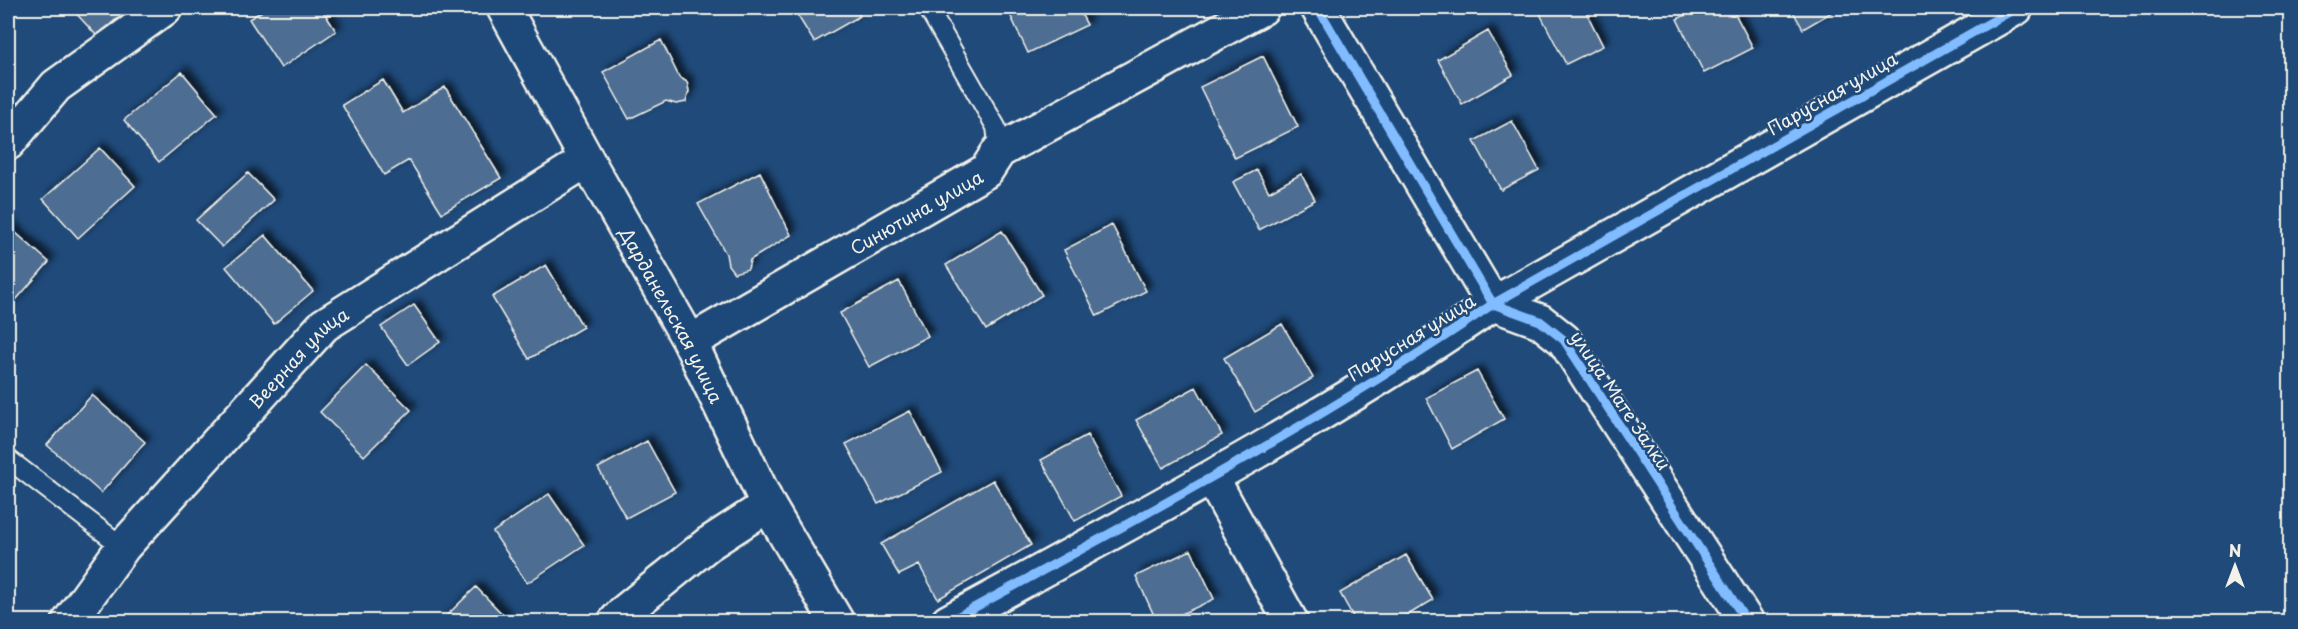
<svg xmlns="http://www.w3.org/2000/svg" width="2298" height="629" viewBox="0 0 2298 629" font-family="'Playpen Sans',sans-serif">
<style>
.building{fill:#4d6e92;stroke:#f4f1e8;stroke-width:1.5;filter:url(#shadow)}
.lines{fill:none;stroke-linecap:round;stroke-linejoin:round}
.lane-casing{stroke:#f4f1e8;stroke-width:22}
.street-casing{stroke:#f4f1e8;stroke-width:38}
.lane{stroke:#1f4a7a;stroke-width:18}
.street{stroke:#1f4a7a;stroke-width:33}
.cycleway-casing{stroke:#1f4a7a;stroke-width:13}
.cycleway{stroke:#80bcff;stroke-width:9}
.labels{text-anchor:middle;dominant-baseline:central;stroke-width:5;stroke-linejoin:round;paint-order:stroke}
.street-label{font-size:18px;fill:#f4f1e8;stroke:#1f4a7a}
</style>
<defs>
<filter id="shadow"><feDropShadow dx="5.5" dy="-5.5" stdDeviation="3" flood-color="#0009"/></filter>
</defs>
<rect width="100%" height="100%" fill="#1f4a7a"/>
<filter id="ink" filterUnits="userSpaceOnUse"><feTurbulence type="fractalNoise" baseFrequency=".0167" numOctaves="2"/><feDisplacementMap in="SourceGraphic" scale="12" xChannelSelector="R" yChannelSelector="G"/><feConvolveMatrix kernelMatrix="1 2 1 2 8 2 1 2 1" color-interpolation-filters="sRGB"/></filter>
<g filter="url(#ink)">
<!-- building -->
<path class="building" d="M71,8H129L97,36Z
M267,8H321L336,31L281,68L249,19Z
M793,8H855L860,16L814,42Z
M1007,8H1078L1087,25L1028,53Z
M1543,8H1584L1603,46L1566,64L1538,10Z
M1701,8H1732L1753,48L1704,73L1677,19Z
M1791,8H1839L1803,29Z
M1488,31L1513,75L1462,104L1438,60Z
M661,40L679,77L687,82L689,91L686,102L676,104L666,101L629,119L603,72Z
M1263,56L1298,127L1235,158L1200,87Z
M182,72L217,114L159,162L124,120Z
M383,80L403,113L445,87L501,178L442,213L409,160L384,175L342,105Z
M1512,121L1539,170L1501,190L1474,141Z
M100,148L135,186L78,238L43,199Z
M1257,170L1269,192L1301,174L1315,200L1259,230L1233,182Z
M760,172L791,235L750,260L748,269L734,273L728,265L726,254L698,204Z
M248,173L274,200L222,247L196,220Z
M1112,225L1146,291L1097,316L1064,250Z
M8,226L49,262L9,308L8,306Z
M1002,231L1042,295L986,330L946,265Z
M265,235L313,291L274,324L226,267Z
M546,265L583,327L529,359L492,297Z
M899,281L928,336L869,367L840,313Z
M414,305L440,342L408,365L381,327Z
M1282,324L1313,378L1255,412L1224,358Z
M366,365L411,410L364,456L320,412Z
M1477,371L1504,419L1452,449L1426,398Z
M1196,387L1222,435L1163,468L1136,420Z
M92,395L145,442L101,493L47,445Z
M910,411L942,472L878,504L846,444Z
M1087,435L1121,496L1075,521L1041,460Z
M647,441L675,492L626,518L598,468Z
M993,480L1031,545L938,599L919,565L899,575L881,544Z
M549,494L584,545L527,583L493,532Z
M1191,550L1214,599L1165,622H1157L1136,576Z
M1406,555L1433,600L1396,622H1356L1340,593Z
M476,587L510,622H440Z"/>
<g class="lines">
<defs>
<path id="lane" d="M928,8L996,127L999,151
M8,459L123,547"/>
<g id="street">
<path id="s1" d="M504,8L587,160L690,342L768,505L837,622"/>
<path d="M1318,8L1493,304L1540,321L1564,340L1747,622"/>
<path d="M8,143L56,86L165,8"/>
<path id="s2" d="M690,342L986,171L999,151L1262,8"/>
<path d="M1212,478L1291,622"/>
<path id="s3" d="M69,622L123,547L324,325L587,160"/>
<path d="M615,622L624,612L708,544L768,505"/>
<path d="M948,622C1133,521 1319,423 1493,304L2016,8"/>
</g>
</defs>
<!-- lane casing -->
<use href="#lane" class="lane-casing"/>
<!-- street casing -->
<use href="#street" class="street-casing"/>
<!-- lane -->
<use href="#lane" class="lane"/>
<!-- street -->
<use href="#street" class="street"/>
<defs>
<path id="cycleway" d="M1318,8L1493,304L1540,321L1564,340L1747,622
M948,622C1133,521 1319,423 1493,304L2016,8"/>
</defs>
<!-- cycleway casing -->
<use href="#cycleway" class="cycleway-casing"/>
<!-- cycleway -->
<use href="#cycleway" class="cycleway"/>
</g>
</g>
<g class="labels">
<!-- street labels -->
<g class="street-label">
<text transform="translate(1832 93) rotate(-30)">Парусная улица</text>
<text stroke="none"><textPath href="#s2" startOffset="261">Синютина улица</textPath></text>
<text stroke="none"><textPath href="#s1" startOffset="350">Дарданельская улица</textPath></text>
<text transform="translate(1411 337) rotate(-32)">Парусная улица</text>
<text stroke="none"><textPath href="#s3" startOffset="351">Веерная улица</textPath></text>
<text transform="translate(1621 400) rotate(56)">улица Мате Залки</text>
</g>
</g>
<!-- margin -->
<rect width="2298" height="629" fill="none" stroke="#1f4a7a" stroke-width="30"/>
<rect x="15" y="15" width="2268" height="599" fill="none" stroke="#f4f1e8" stroke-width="2" filter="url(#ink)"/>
<!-- north arrow -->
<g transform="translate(2235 566)" stroke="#1f4a7a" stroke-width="4.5" paint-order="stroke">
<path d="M0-4.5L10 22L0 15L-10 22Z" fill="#f4f1e8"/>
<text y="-9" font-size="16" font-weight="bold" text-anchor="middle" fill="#f4f1e8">N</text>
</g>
</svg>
